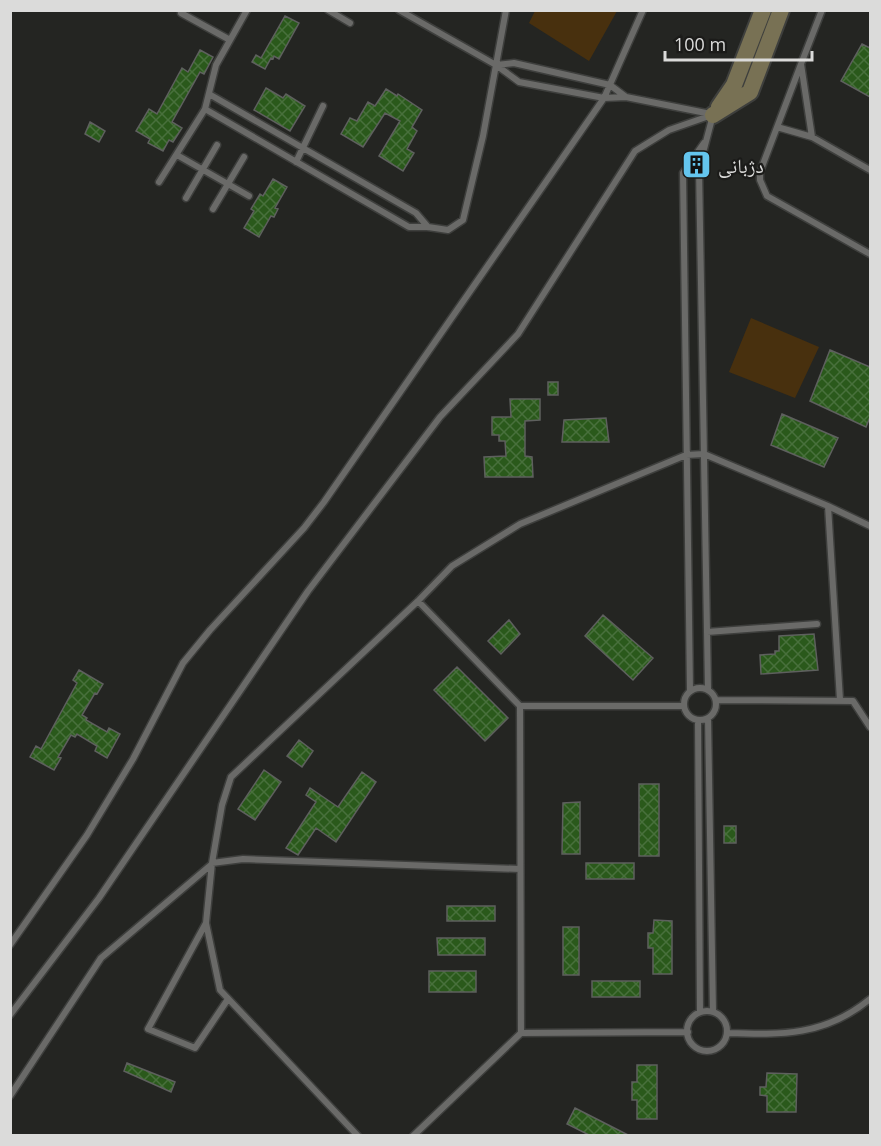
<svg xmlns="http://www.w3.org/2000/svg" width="881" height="1146" viewBox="0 0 881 1146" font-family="'Open Sans','Noto Naskh Arabic',sans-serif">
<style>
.pitch{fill:#48300e}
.building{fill:url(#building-cross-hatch);stroke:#5e605e;stroke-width:1.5}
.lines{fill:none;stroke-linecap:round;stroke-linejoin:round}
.lane-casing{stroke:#3e3f3d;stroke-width:9}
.secondary-casing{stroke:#3e3f3d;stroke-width:20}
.lane{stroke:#6a6a68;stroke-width:6}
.secondary{stroke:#787154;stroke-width:16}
.labels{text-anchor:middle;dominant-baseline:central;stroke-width:4.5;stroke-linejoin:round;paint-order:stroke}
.poi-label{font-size:20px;fill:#dbdbda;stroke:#1b1b19;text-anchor:start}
</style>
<defs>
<pattern id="building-cross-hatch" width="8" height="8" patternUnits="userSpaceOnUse" patternTransform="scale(1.5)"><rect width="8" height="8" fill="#2a591b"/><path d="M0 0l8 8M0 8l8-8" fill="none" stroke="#48703c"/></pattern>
</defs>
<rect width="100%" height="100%" fill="#242522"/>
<!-- pitch -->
<path class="pitch" d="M535,11V10L617,11L589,61L529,23Z
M751,318L819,347L795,398L729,372Z"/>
<!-- building -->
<path class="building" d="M285,16L299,23L279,59L274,56L273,59L271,58L265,69L252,62L256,55L261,58Z
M862,44L870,48V97L841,81Z
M200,50L213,57L204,74L200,72L172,122L182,128L173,142L169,140L163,151L148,143L150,139L136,131L149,109L157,114L182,68L188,72Z
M266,88L283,98L286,94L305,106L290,131L254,110Z
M386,89L397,96L398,94L422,110L412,127L417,131L407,149L414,153L403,171L379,156L400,121L385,113L363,147L341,134L350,118L357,121L368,102L375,106Z
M90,122L105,131L99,142L85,134Z
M273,179L287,187L275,208L278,209L274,217L271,216L259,237L244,228L254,211L251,209L260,194L263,196Z
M830,350L870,367V417L866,427L810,401Z
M548,382H558V395H548Z
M510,399H540V420L525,421V456L532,457L533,477H485L484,457L506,456L505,441H499V435H492V417H511Z
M782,414L838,438L824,467L771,445Z
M606,418L609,442H562L564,420Z
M603,615L653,658L633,680L585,636Z
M509,620L520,634L501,654L488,641Z
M814,634L818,670L761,674L760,655L775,654V651H779V636Z
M457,667L508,718L485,741L434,690Z
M79,670L103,684L97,694L95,693L82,715L87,718L86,720L107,732L109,728L120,734L107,758L95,751L97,746L77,734L75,737L71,735L58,757L61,758L54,770L30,757L36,746L41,749L77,683L73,680Z
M299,740L313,751L302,767L287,756Z
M264,770L281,782L255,820L238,809Z
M362,772L376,782L336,842L316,828L298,855L286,848L316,802L306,795L310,788L338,807Z
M639,784H659V856H639Z
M580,802V854H562L563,803Z
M724,826H736V843H724Z
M586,863H634V879H586Z
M447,906H495V921H447Z
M654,920L672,921V974H653V948H648V933H653Z
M563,927H579V975H563Z
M437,938H485V955H438Z
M429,971H476V992H429Z
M592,981H640V997H592Z
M127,1063L175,1082L171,1092L124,1071Z
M637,1065H657V1119H637V1100H632V1082H637Z
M767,1073L797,1074L796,1112H767V1096L760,1095V1087H766Z
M575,1108L630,1136H591L567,1124Z"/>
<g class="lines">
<defs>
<path id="lane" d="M328,10L350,23
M399,10L496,65L519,82L604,98L626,97L711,114
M822,10L801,64L812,137L870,170
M181,13L230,40
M801,64L760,172V180L767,196L870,254
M496,65L514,63L610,85L626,97
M209,94L416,213L428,227
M205,109L409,227H428L448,230L463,220L483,136L506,10
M777,127L812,137
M177,155L249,196
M296,162L323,106
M159,182L205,109L216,65L247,10
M186,198L217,145
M213,209L244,157
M828,506L840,700
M418,601L231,777L222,805L212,863L243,859L520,869
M707,632L817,624
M684 704a16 16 0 1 1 32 0a16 16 0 1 1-32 0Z
M708,689L699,168L713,115
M690,690L683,173L704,143
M716,700L853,701L870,727
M520,706L418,601L452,566L520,524L686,455L704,454L828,506L870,526
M684,706H520L521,1033L688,1032
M708,718L713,1011
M698,720L700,1012
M212,863L206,923L220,990L358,1136
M206,923L148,1029L195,1048L228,999
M10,945L87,835L133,759L183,663L210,630L304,528L324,502L604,98L643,10
M687 1031a20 20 0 1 1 40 0a20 20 0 1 1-40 0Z
M10,1015L99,898L308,591L440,417L518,334L635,151L669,130L712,115
M727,1033C782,1035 825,1036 870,999
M10,1096L101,958L212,864
M413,1136L521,1033"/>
<path id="secondary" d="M719,107L734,85L763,10
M713,115L750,92L781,10"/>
</defs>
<!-- lane casing -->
<use href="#lane" class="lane-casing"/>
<!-- secondary casing -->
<use href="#secondary" class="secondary-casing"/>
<!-- lane -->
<use href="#lane" class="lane"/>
<!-- secondary -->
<use href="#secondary" class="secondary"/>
</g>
<!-- icons -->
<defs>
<symbol id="building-square" viewBox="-11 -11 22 22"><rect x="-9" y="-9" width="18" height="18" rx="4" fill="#64c5ee" stroke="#1b1b19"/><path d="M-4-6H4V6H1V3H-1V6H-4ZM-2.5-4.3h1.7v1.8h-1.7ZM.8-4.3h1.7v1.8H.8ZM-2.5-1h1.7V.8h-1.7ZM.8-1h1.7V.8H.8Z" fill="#111"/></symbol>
</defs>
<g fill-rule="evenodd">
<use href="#building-square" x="680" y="148" width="33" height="33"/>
</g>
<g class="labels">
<!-- poi labels -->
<g class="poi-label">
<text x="718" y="165">دژبانی</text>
</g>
</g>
<!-- border -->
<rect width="881" height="1146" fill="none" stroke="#dbdbda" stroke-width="24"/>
<!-- scale -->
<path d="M665 51v9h147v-9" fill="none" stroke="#dbdbda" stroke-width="3"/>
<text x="674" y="51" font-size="18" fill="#dbdbda" stroke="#1b1b19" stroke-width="4.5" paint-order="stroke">100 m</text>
</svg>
